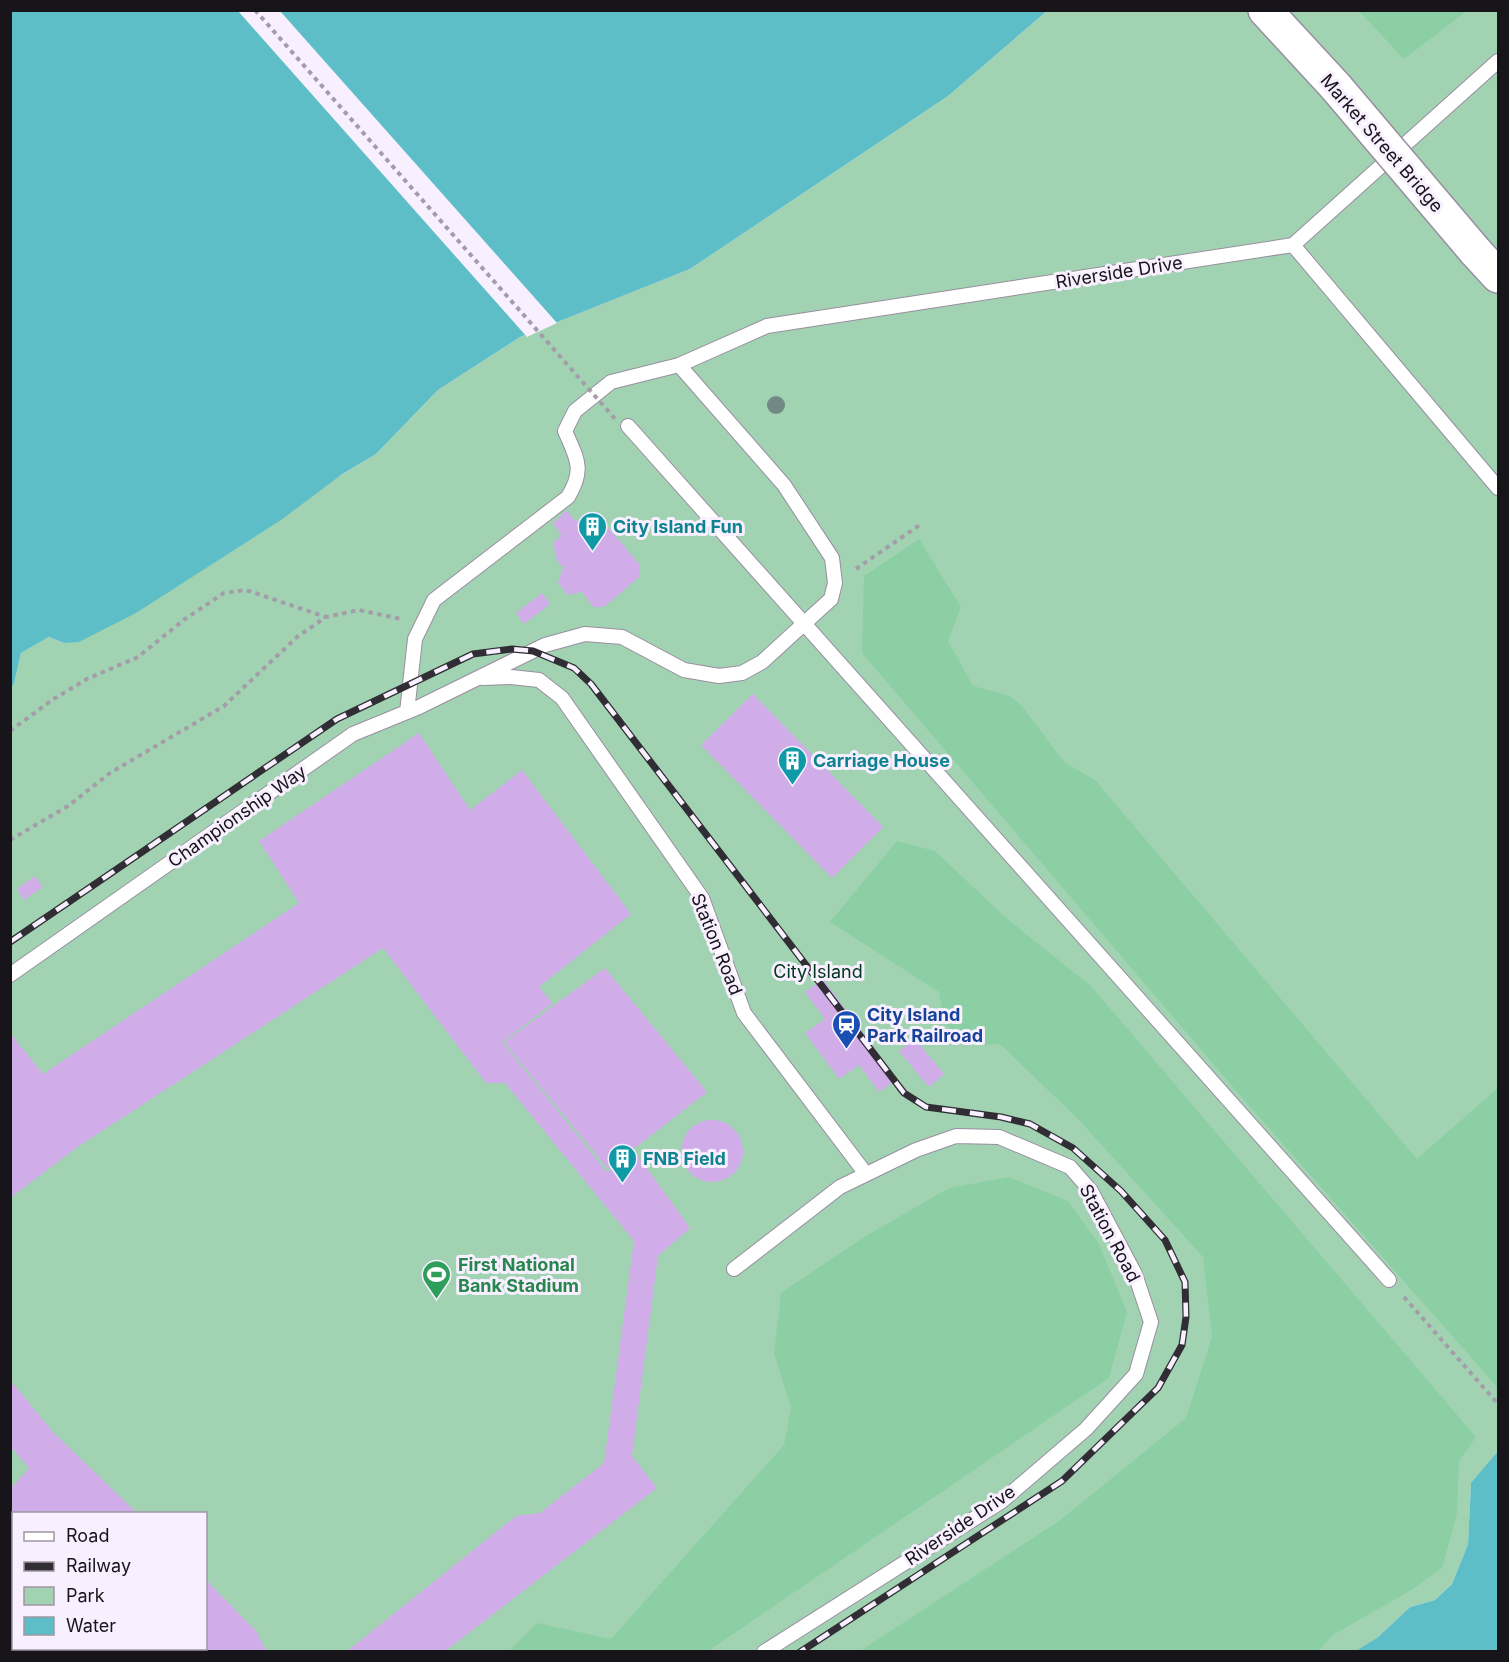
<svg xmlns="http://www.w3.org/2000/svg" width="1509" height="1662" viewBox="0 0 1509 1662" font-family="Inter,sans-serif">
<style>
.green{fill:#a1d3b3;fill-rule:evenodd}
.forest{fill:#8ccfa5}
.water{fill:#5ebec7}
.pier{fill:#f8efff}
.building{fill:#d0ade9}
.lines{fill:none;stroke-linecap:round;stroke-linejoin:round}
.lane-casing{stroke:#988ea0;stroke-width:16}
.primary-casing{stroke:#988ea0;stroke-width:36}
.path{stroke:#a49da9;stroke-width:4;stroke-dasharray:4.5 4.5;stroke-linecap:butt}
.lane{stroke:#fff;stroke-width:14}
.primary{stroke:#fff;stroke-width:33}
.rail-casing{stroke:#312d34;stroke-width:7}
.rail{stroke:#f8efff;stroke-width:4.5;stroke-dasharray:14;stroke-linecap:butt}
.primary-bridge-casing{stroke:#988ea0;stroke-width:36;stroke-linecap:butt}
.path-bridge{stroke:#a49da9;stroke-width:4;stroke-dasharray:4.5 4.5;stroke-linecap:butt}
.primary-bridge{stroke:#fff;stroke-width:33}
.tree{fill:#708982}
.labels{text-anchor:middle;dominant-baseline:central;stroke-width:6;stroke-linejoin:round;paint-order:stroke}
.street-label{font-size:18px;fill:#17141a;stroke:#f8efff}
.culture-label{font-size:18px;font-weight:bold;fill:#0d838f;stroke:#f8efff;text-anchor:start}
.park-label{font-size:18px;fill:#00361c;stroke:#f8efff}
.transit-label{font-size:18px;font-weight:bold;fill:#164399;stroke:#f8efff;text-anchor:start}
.leisure-label{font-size:18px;font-weight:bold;fill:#27864d;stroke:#f8efff;text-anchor:start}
</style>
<rect width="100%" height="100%" fill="#f8efff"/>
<!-- green -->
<path class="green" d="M1047,11H1498V1451L1471,1484L1468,1544L1452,1584L1435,1600L1410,1607L1378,1637L1356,1652L11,1651L10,687L14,684L21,653L49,637L64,643L376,454L438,390L520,337L690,269L948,96ZM14,1514H206V1648H14Z"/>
<!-- forest -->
<path class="forest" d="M1359,11H1467L1404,59Z
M919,539L961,607L948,641L973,686L1010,696L1022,706L1064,762L1095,780L1417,1159L1498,1088V1388L1245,1101L862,653L864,576Z
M897,841L935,851L1004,916L1091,986L1476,1437L1459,1461L1457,1513L1442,1568L1413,1589L1333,1635L1318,1651H860L1059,1521L1186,1418L1212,1337L1203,1257L1079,1120L1000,1044L963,1045L944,1021L939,992L830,922Z
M1009,1177L1068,1201L1099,1244L1127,1312L1109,1378L708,1651H509L537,1623L611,1639L784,1445L791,1408L774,1353L781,1293L864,1237L949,1188Z"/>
<!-- water -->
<path class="water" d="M11,11H1047L948,96L690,269L520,337L438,390L376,454L341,475L281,520L136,613L79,642L64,643L49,637L21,653L14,684L11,687Z
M1498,1451V1651H1356L1378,1637L1410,1607L1435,1600L1452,1584L1468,1544L1471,1483Z"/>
<!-- pier -->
<path class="pier" d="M238,11H280L557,323L527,337Z"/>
<!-- building -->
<path class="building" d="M567,510L575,521L593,517L602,520L640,565L639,577L604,607H593L582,592L568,595L558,583L563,567L557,561L553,543L561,535L553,523Z
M542,593L550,604L524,624L516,613Z
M753,694L883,827L832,878L701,745Z
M419,733L470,810L522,770L631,914L539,987L553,1003L502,1042L607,1172L635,1152L690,1228L658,1256L632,1456L657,1488L444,1652H346L516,1516L540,1513L604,1463L634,1241L505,1083H486L383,948L79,1146L10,1198V1033L43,1074L299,903L259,841Z
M35,876L43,887L24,900L17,889Z
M605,968L707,1092L608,1169L504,1042Z
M823,979L897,1079L879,1092L859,1065L839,1079L805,1033L825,1019L805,992Z
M915,1039L944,1074L929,1087L899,1051Z
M681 1151a31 31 0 1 1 62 0a31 31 0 1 1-62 0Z
M10,1380L53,1432L138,1514H14V1527L10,1524V1489L29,1468L10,1446Z
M206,1580L256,1631L267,1652H141L138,1648H206Z"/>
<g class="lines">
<defs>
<path id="lane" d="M1293,245L1498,488
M628,426L1389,1280
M483,678L511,677L539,680L562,698L702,898L744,1013L866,1174
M407,712L415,639L434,600L568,497C585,469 577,459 565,431L575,411L611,382L679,365L767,326L1293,245L1498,61
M10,975L353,734L419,707L545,645L585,634L622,637L684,670L719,676L742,673L762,662L831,599L835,583L832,558L784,485L679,365
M734,1269L840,1187L916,1150L956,1136L999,1137L1070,1167L1091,1191L1135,1274L1151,1322L1136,1374L1086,1429L1002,1501L764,1652
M10,1596L14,1599
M65,1648L67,1652"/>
<path id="primary" d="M1265,10L1336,87
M1475,251L1498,276"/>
</defs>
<!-- lane casing -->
<use href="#lane" class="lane-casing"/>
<!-- primary casing -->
<use href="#primary" class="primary-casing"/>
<!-- path -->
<path class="path" d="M856,569L921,524
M10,731L52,700L87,679L138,657L185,619L224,593L246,590L326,617
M10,840L68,806L110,773L224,706L297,637L326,617L359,610L401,619
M1404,1297L1498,1404"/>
<!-- lane -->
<use href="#lane" class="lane"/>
<!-- primary -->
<use href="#primary" class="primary"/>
<defs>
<path id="rail" d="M10,942L337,719L473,654L512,649L533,651L574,668L591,684L904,1093L926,1107L1001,1117L1030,1124L1073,1148L1121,1191L1165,1240L1185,1282L1186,1317L1182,1345L1158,1388L1062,1481L800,1652"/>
</defs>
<!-- rail casing -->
<use href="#rail" class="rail-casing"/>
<!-- rail -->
<use href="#rail" class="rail"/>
<defs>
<path id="primary-bridge" d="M1336,87L1475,251"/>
</defs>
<!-- primary-bridge casing -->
<use href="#primary-bridge" class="primary-bridge-casing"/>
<!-- path-bridge -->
<path class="path-bridge" d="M255,10L617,421"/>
<!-- primary-bridge -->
<use href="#primary-bridge" class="primary-bridge"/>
</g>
<!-- trees -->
<circle class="tree" cx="776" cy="405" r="9"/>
<!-- icons -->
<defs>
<symbol id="building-pin" viewBox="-11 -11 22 30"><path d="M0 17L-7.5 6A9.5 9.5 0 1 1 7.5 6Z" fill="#0f9aa8" stroke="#f8efff"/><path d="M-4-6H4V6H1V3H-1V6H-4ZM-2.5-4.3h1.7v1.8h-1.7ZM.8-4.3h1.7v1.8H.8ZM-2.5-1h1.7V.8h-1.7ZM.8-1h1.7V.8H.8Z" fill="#fff"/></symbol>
<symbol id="station-pin" viewBox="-11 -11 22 30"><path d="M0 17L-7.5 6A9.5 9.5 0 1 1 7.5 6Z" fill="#1a4fb4" stroke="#f8efff"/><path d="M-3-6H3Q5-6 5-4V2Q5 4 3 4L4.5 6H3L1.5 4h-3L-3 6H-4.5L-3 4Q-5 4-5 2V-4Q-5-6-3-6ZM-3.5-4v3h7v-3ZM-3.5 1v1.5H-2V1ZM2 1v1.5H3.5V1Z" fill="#fff"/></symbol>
<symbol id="stadium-pin" viewBox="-11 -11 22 30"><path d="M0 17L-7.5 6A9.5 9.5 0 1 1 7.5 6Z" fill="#2e9e5b" stroke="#f8efff"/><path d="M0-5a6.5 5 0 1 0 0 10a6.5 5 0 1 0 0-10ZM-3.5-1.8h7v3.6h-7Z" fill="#fff"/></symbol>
</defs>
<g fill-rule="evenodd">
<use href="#building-pin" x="576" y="510" width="33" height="45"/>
<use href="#building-pin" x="776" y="744" width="33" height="45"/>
<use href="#station-pin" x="830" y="1008" width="33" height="45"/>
<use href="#building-pin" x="606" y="1142" width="33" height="45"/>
<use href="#stadium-pin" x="420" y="1258" width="33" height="45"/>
</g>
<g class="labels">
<!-- street labels -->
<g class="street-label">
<text transform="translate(1382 143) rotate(49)">Market Street Bridge</text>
<text transform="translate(1119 272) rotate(-9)">Riverside Drive</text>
<text transform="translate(237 816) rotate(-35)">Championship Way</text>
<text transform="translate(717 944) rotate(68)">Station Road</text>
<text transform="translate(1110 1233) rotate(62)">Station Road</text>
<text transform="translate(960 1525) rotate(-34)">Riverside Drive</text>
</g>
<!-- culture labels -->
<g class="culture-label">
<text x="613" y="526">City Island Fun</text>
<text x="813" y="760">Carriage House</text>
<text x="643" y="1158">FNB Field</text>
</g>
<!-- park labels -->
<g class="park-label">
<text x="818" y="971">City Island</text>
</g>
<!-- transit labels -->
<g class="transit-label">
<text x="867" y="1014">City Island<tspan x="867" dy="21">Park Railroad</tspan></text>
</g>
<!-- leisure labels -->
<g class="leisure-label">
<text x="458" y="1264">First National<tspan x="458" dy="21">Bank Stadium</tspan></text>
</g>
</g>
<!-- border -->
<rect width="1509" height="1662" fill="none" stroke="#17141a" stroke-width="24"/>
<!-- legend -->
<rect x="12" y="1512" width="195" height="138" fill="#f8efff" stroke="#9e97a3" stroke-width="1.5"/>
<rect x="24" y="1532" width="30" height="9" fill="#ffffff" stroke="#9e97a3" stroke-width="1.5"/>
<text x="66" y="1542" font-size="18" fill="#17141a">Road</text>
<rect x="24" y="1562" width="30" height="9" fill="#312d34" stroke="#9e97a3" stroke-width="1.5"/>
<text x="66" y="1572" font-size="18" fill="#17141a">Railway</text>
<rect x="24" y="1587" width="30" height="18" fill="#a1d3b3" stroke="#9e97a3" stroke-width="1.5"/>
<text x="66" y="1602" font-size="18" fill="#17141a">Park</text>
<rect x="24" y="1617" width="30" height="18" fill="#5ebec7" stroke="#9e97a3" stroke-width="1.5"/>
<text x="66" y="1632" font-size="18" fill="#17141a">Water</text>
</svg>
